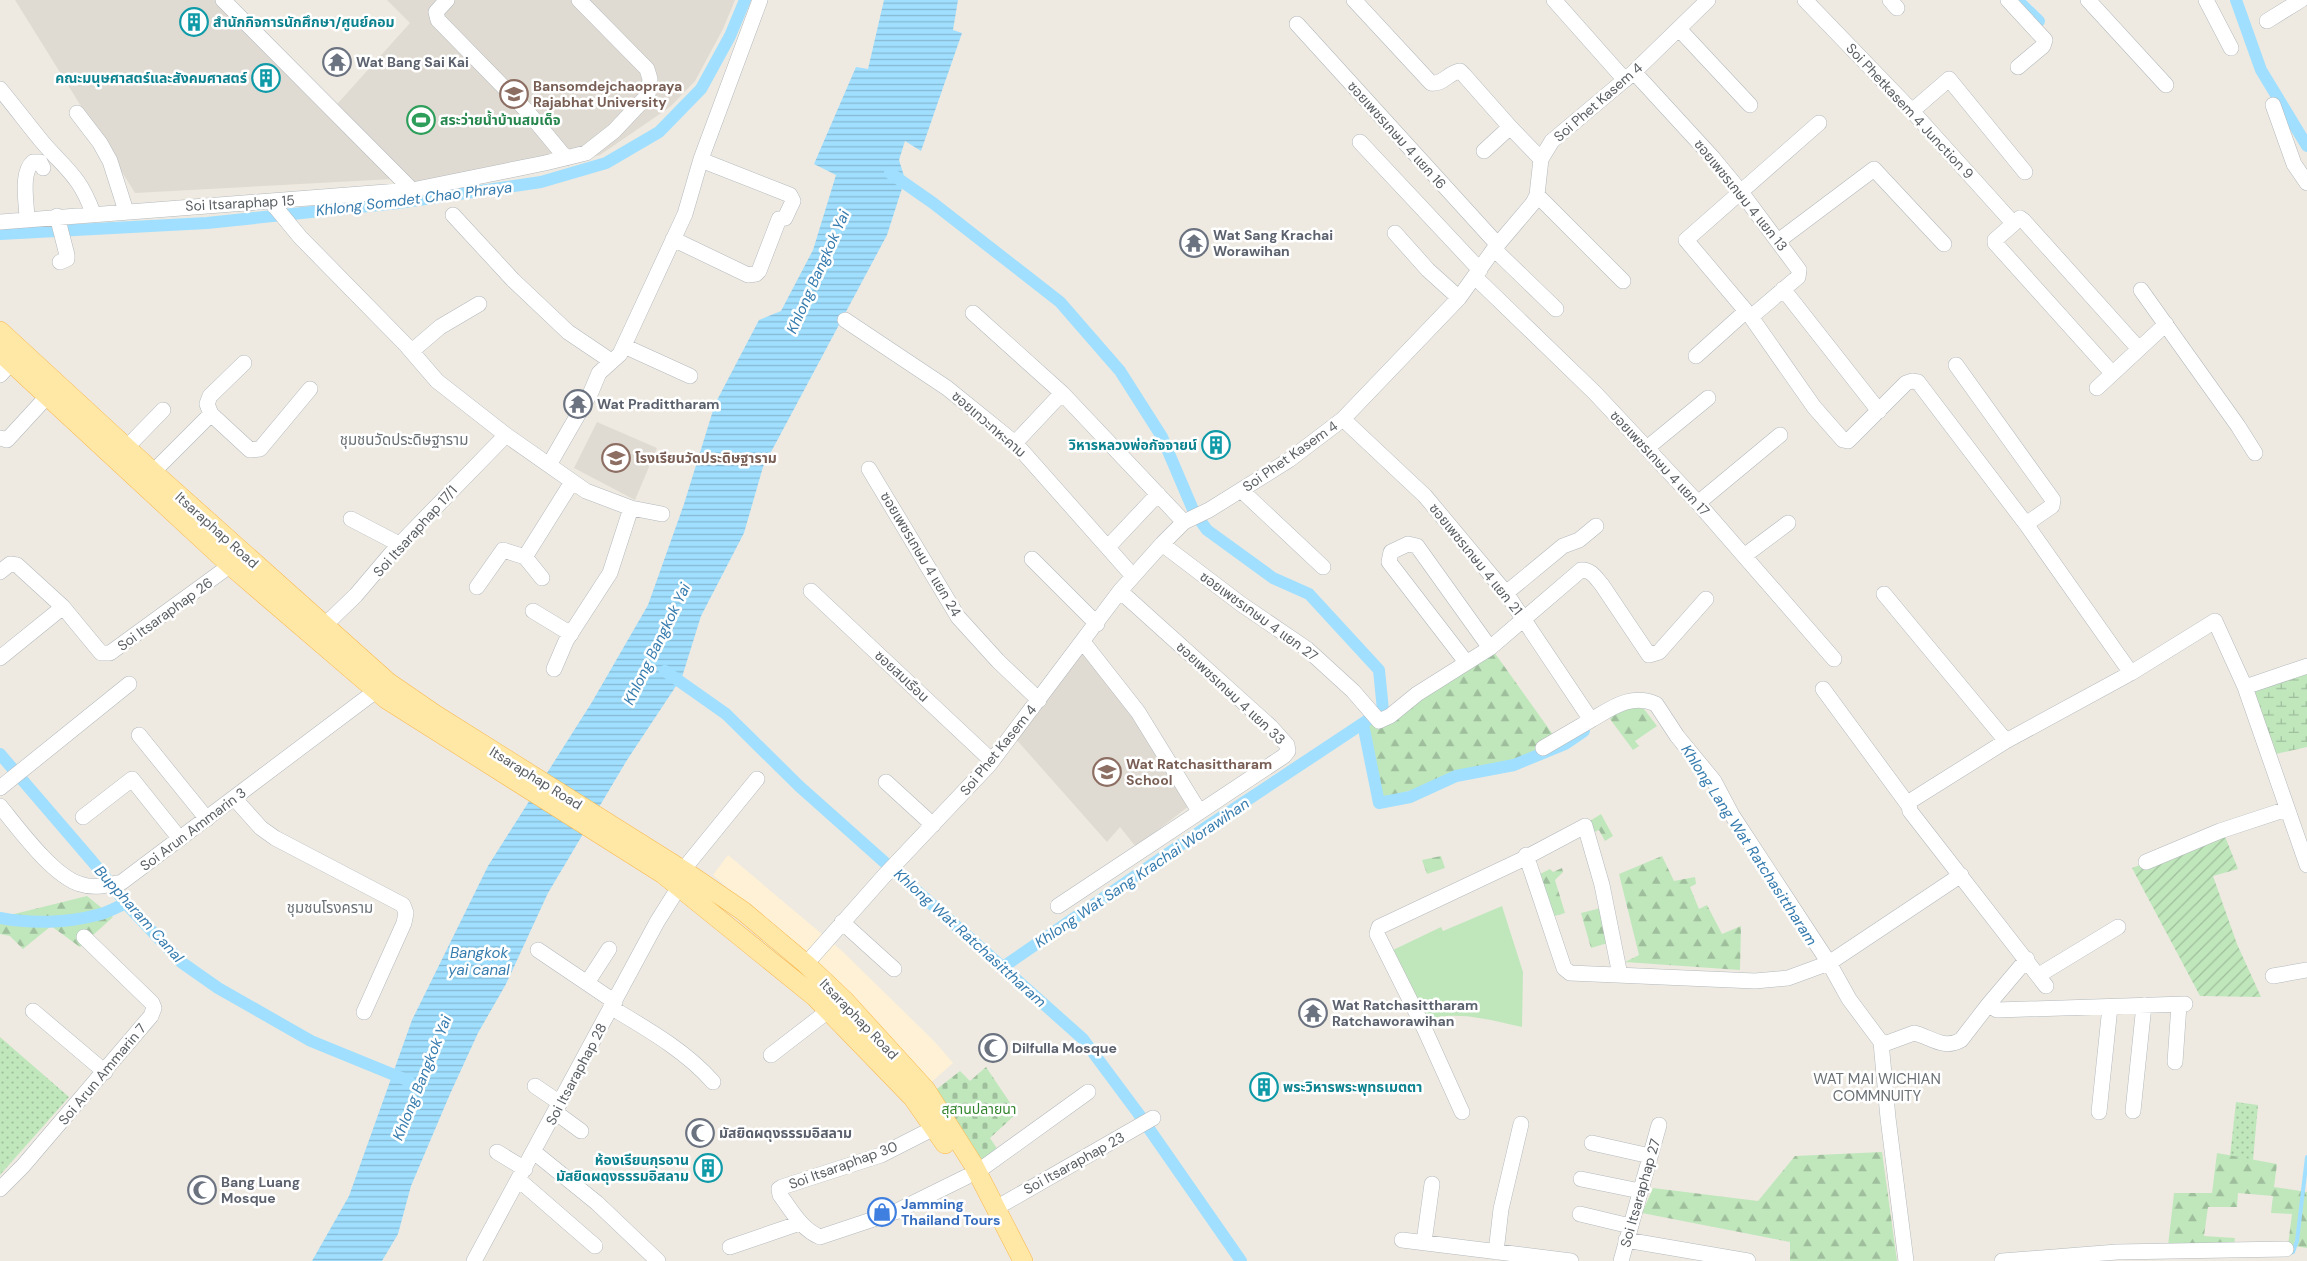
<svg xmlns="http://www.w3.org/2000/svg" width="2307" height="1261" viewBox="0 0 2307 1261" font-family="'DM Sans','Noto Sans Thai',sans-serif">
<style>
.commercial{fill:#fff1d5}
.education{fill:#e0dbd2}
.grass{fill:url(#grass-dots)}
.forest{fill:url(#forest-firs)}
.wetland{fill:url(#wetland-marsh)}
.cemetery{fill:url(#cemetery-stones)}
.park{fill:#c0e7bc}
.garden{fill:url(#garden-furrows)}
.water{fill:url(#water-rules)}
.lines{fill:none;stroke-linecap:round;stroke-linejoin:round}
.stream{stroke:#a0dfff;stroke-width:4}
.canal{stroke:#a0dfff;stroke-width:12}
.minor-casing{stroke:#b4b9bd;stroke-width:16}
.major-casing{stroke:#fab84e;stroke-width:20}
.minor{stroke:#fff;stroke-width:15}
.major{stroke:#ffe7a5;stroke-width:19}
.labels{text-anchor:middle;dominant-baseline:central;stroke-width:5;stroke-linejoin:round;paint-order:stroke}
.culture-label{font-size:14px;font-weight:bold;fill:#0d838f;stroke:#fff;text-anchor:end}
.worship-label{font-size:14px;font-weight:bold;fill:#5b616d;stroke:#fff;text-anchor:start}
.education-label{font-size:14px;font-weight:bold;fill:#785e54;stroke:#fff;text-anchor:start}
.street-label{font-size:14px;fill:#5a5f63;stroke:#fff}
.leisure-label{font-size:14px;font-weight:bold;fill:#27864d;stroke:#fff;text-anchor:start}
.park-label{font-size:14px;fill:#34852f;stroke:#fff}
.shop-label{font-size:14px;font-weight:bold;fill:#366cbe;stroke:#fff;text-anchor:start}
.water-label{font-size:15px;font-style:italic;fill:#367cae;stroke:#fff}
.neighbourhood-label{font-size:15px;fill:#6b7175;stroke:#fff}
</style>
<defs>
<pattern id="grass-dots" width="8" height="8" patternUnits="userSpaceOnUse" patternTransform="scale(1.25)"><rect width="8" height="8" fill="#c0e7bc"/><path d="M2 2h.1M6 6h.1" fill="none" stroke="#9fbe9c" stroke-width="1.8" stroke-linecap="round"/></pattern>
<pattern id="forest-firs" width="22" height="20" patternUnits="userSpaceOnUse" patternTransform="scale(1.25)"><rect width="22" height="20" fill="#c0e7bc"/><path d="M5 1l3.5 6h-7zM16 11l3.5 6h-7z" fill="#9fbe9c"/></pattern>
<pattern id="wetland-marsh" width="20" height="14" patternUnits="userSpaceOnUse" patternTransform="scale(1.25)"><rect width="20" height="14" fill="#c0e7bc"/><path d="M1 5h8M5 5V1M11 12h8M15 12V8" fill="none" stroke="#9fbe9c"/></pattern>
<pattern id="cemetery-stones" width="16" height="16" patternUnits="userSpaceOnUse" patternTransform="scale(1.25)"><rect width="16" height="16" fill="#c0e7bc"/><path d="M2 7V4a2 2 0 0 1 4 0v3zM10 15v-3a2 2 0 0 1 4 0v3z" fill="#9fbe9c"/></pattern>
<pattern id="garden-furrows" width="10" height="10" patternUnits="userSpaceOnUse" patternTransform="scale(1.25)"><rect width="10" height="10" fill="#c0e7bc"/><path d="M-1 1l2-2M0 10L10 0M9 11l2-2" fill="none" stroke="#9fbe9c"/></pattern>
<pattern id="water-rules" width="6" height="5" patternUnits="userSpaceOnUse" patternTransform="scale(1.25)"><rect width="6" height="5" fill="#a0dfff"/><path d="M0 2.5h6" fill="none" stroke="#85b8d2"/></pattern>
</defs>
<rect width="100%" height="100%" fill="#eeeae1"/>
<!-- commercial -->
<path class="commercial" d="M728,855L842,951L934,1041L953,1063L927,1086L871,1017L713,875Z"/>
<!-- education -->
<path class="education" d="M15,0H217L330,112L410,23L387,0H735L723,29L695,81L670,107L600,155L531,172L420,192L412,178L135,193Z
M597,422L657,448L635,500L574,468Z
M1084,646L1119,689L1189,806L1136,847L1120,827L1107,842L1015,738Z"/>
<!-- grass -->
<path class="grass" d="M0,1037L69,1097L0,1175Z
M2236,1102L2258,1105L2253,1160L2230,1156Z"/>
<!-- forest -->
<path class="forest" d="M1494,652L1554,736L1538,752L1382,799L1367,724Z
M1632,707L1644,709L1657,726L1635,741L1639,746L1633,750L1610,719L1619,710Z
M1601,814L1613,836L1605,841L1599,830L1590,834L1585,824Z
M1441,856L1445,868L1427,874L1422,860Z
M1662,856L1674,881L1695,877L1696,884L1690,887L1699,909L1707,905L1722,934L1741,926L1740,970L1625,962L1639,955L1619,874Z
M1562,868L1563,872L1555,880L1565,913L1551,917L1536,876L1550,869L1553,872Z
M87,896L113,917L80,947L51,926L23,949L10,936L0,934V914L6,916Z
M1605,907L1611,942L1591,948L1581,913Z
M1882,1152L1897,1261H1790V1242L1642,1213L1653,1188L1758,1201L1795,1156Z
M2217,1153L2277,1164L2274,1187L2307,1192V1248L2288,1245L2292,1214L2271,1213L2273,1196L2238,1193L2237,1207H2208L2204,1236L2235,1238L2234,1245L2168,1246L2174,1193H2212Z"/>
<!-- wetland -->
<path class="wetland" d="M2307,672V747L2271,755L2249,690Z"/>
<!-- cemetery -->
<path class="cemetery" d="M986,1067L1017,1113L990,1138L998,1150L982,1160L933,1092L960,1071L970,1081Z"/>
<!-- park -->
<path class="park" d="M1502,906L1523,972L1522,1027C1490,1020 1460,1011 1428,1019L1393,950L1441,927L1443,931Z"/>
<!-- garden -->
<path class="garden" d="M2224,834L2238,869L2213,876L2237,944L2261,997L2200,996L2132,868Z"/>
<!-- water -->
<path class="water" d="M884,0H958L953,30L962,33L921,151L905,141L899,160L905,179L887,235L763,467L744,533L701,616L682,677L627,760L548,893L506,984L478,1033L450,1094L411,1186L398,1234L382,1261H312L349,1196L412,1020L488,866L592,702L648,605L684,504L715,404L759,320L781,311L813,250L836,175L814,164L856,67L868,69Z"/>
<g class="lines">
<!-- stream -->
<path class="stream" d="M2288,1254L2293,1252L2297,1241L2307,1157"/>
<!-- canal -->
<path class="canal" d="M2236,0L2261,70L2307,146
M2019,2L2039,21
M890,173L933,203L1060,302L1120,371L1162,437L1194,512L1207,530L1273,578L1309,594L1379,670L1383,710L1208,826L1003,967
M0,234L207,223L398,203L541,182L606,163L659,132L701,89L730,36L745,0
M665,671L726,714L799,786L1083,1039L1138,1113L1241,1261
M1363,724L1379,803L1410,797L1456,776L1514,765L1565,744L1584,731
M0,754L92,861L130,908L181,962L218,988L311,1041L409,1081
M0,918C31,924 67,923 97,915C107,913 117,907 126,903"/>
<defs>
<path id="minor" d="M223,0L412,190
M447,0L436,12L438,20L527,111L566,158
M1354,0L1431,83C1443,85 1449,72 1460,71L1464,75L1510,127L1541,159
M1554,0L1625,80
M1805,0L1912,111L2013,223
M1890,0L1897,8
M2008,0L2045,40L2043,46L2018,67
M2088,0L2166,85
M2206,0L2231,48
M2267,21L2301,0
M1297,24L1498,245
M1679,29L1750,105
M1634,72L1713,158L1741,192L1799,270L1798,277L1751,317
M0,89C15,107 29,126 44,144C68,171 80,177 93,213
M2273,105L2294,164L2307,183
M1912,111L1949,79L2025,172
M77,113L100,143L110,161L126,211
M1819,123L1686,240L1751,317L1814,407L1843,440L1848,441L1906,383L1912,381L1918,382L2026,524L2131,673
M1360,142L1480,270
M1484,151L1510,127
M1537,195L1623,281
M272,203L300,237L406,345L437,381L506,435L586,491L631,508L662,514
M453,215L513,280L568,332L611,361
M57,216L67,255V259L60,262
M27,220C27,204 20,173 33,162H40L43,168
M0,222L412,190L545,163L586,153L614,131L648,95L650,79L647,69L579,0
M1395,233L1428,270L1459,298
M673,239L748,275L756,274L759,271L779,219L785,218L793,201L790,195L701,160
M1778,241L1874,169L1944,244
M1494,249L1556,309
M1475,277L1595,393L1698,503L1834,659
M1783,289L1879,411
M2141,290L2238,426L2255,453
M973,313L1062,393L1184,522
M845,320L947,388L1015,443L1132,575
M624,346L690,376
M412,351L440,327L479,304
M1696,356L1745,312
M244,363L210,396L207,404L211,414L250,450L260,449L310,389
M1956,365L2053,500L2052,506L2026,524
M2112,373L1995,243V240L2020,218L2024,221L2139,349
M0,375L11,363
M2097,388L2166,324
M1343,419L1425,496L1506,593L1591,720L1543,748
M0,438L7,440L42,402
M1015,443L1062,393
M126,448L163,410
M1647,448L1708,398
M549,465L591,392L599,373L620,354L685,214L701,159L760,0
M869,469L958,617L998,661L1039,700
M153,472L211,414
M1241,490L1323,567
M1698,503L1780,435
M351,519L399,544
M1162,544L1241,604L1307,649L1353,691L1379,721L1390,716L1417,694L1490,648L1581,570C1591,569 1596,578 1602,585L1649,655L1659,652L1706,599
M1108,547L1158,494
M1744,556L1788,523
M525,557L572,482
M1032,559L1097,624
M0,572L10,564L17,565L63,607
M477,587L503,550L525,557L542,578
M811,591L992,761
M1506,593L1563,546L1579,540L1596,526
M1884,594L2006,741
M533,611L571,634
M324,626L356,595L395,549L506,435
M1083,642L1138,712L1199,811
M0,658L63,607L101,653H110L239,559
M1466,662L1389,562L1391,552L1408,544L1417,546L1490,648
M554,669L566,641L610,573L631,508
M2245,687L2307,666
M1823,689L1909,806L1910,811L2046,986
M1591,720C1612,708 1631,693 1656,704L1677,736L1714,781L1732,815L1829,963L1849,999L1881,1042L1887,1043L1914,1033C1931,1037 1943,1050 1961,1040L1988,1005
M139,735L207,819
M886,782L933,825
M0,788L129,684
M234,798L261,828L275,838L403,905L406,913L404,923L364,1012
M0,806C18,828 53,876 80,884C94,889 108,885 122,882L385,684
M1909,806L1912,800L2006,741L2131,673L2215,621L2245,687L2307,865
M83,817L132,779L180,839
M1526,855L1564,968L1570,973L1755,981L1788,978L1829,963L1961,875
M2146,862L2220,831L2287,809
M683,870L757,779
M1058,906L1284,756L1288,751L1287,745L1271,727L1120,591
M842,922L894,969
M538,950L615,1002
M2027,959L1988,1005L1997,1010L2185,1004
M806,964L884,876L989,765L1120,591L1162,544L1184,522L1209,510L1289,460L1343,419L1459,298L1494,249L1533,203L1537,195L1541,159L1552,141L1634,72L1708,0
M2039,975L2118,927
M2273,976L2307,970
M587,983L609,949
M612,1008C647,1029 686,1051 713,1082
M33,1011L105,1072
M1881,1042L1888,1118L1906,1261
M771,1055L828,1011
M2175,1062L2179,1005
M535,1086L560,1103
M2133,1111L2144,1005
M555,1112L581,1131
M1462,1112L1425,1030L1377,934L1379,927L1521,860L1585,826L1602,885L1620,975
M2099,1112L2110,1007
M934,1128L881,1155L782,1187L779,1189L780,1195C792,1211 801,1229 820,1237L895,1212L966,1177
M1592,1143L1650,1156
M497,1152L525,1169
M534,1152L597,1203L658,1261
M977,1172L1088,1092
M1581,1179L1640,1191
M519,1180L595,1246
M0,1189L23,1166L151,1016L154,1008L152,1003L84,937
M996,1208L1153,1118
M1580,1214L1630,1226
M1402,1240L1571,1261
M1626,1240L1748,1261
M1424,1242L1432,1184
M730,1247L800,1223
M1496,1252L1501,1209L1521,1124
M474,1261L657,922L679,887
M1621,1261L1659,1125
M2002,1261L2117,1252L2286,1249"/>
<path id="major" d="M0,331L153,472L388,682L436,715L689,874L743,911L806,964L845,1001L926,1090L973,1164L1023,1261
M0,352L231,566L386,699L663,874L815,997L913,1098L945,1144"/>
</defs>
<!-- minor casing -->
<use href="#minor" class="minor-casing"/>
<!-- major casing -->
<use href="#major" class="major-casing"/>
<!-- minor -->
<use href="#minor" class="minor"/>
<!-- major -->
<use href="#major" class="major"/>
</g>
<!-- icons -->
<defs>
<symbol id="building-ring" viewBox="-11 -11 22 22"><circle r="9.5" fill="#fff" stroke="#0f9aa8" stroke-width="1.5"/><path d="M-4-6H4V6H1V3H-1V6H-4ZM-2.5-4.3h1.7v1.8h-1.7ZM.8-4.3h1.7v1.8H.8ZM-2.5-1h1.7V.8h-1.7ZM.8-1h1.7V.8H.8Z" fill="#0f9aa8"/></symbol>
<symbol id="temple-ring" viewBox="-11 -11 22 22"><circle r="9.5" fill="#fff" stroke="#6b7280" stroke-width="1.5"/><path d="M0-6L5-2H3V0L6.5 2.5H4V6H1.5V3h-3V6H-4V2.5H-6.5L-3 0V-2H-5Z" fill="#6b7280"/></symbol>
<symbol id="university-ring" viewBox="-11 -11 22 22"><circle r="9.5" fill="#fff" stroke="#8d6e63" stroke-width="1.5"/><path d="M0-5L7-2L0 1L-7-2ZM-4 1L0 2.5L4 1V4Q0 6-4 4Z" fill="#8d6e63"/></symbol>
<symbol id="stadium-ring" viewBox="-11 -11 22 22"><circle r="9.5" fill="#fff" stroke="#2e9e5b" stroke-width="1.5"/><path d="M0-5a6.5 5 0 1 0 0 10a6.5 5 0 1 0 0-10ZM-3.5-1.8h7v3.6h-7Z" fill="#2e9e5b"/></symbol>
<symbol id="school-ring" viewBox="-11 -11 22 22"><circle r="9.5" fill="#fff" stroke="#8d6e63" stroke-width="1.5"/><path d="M0-5L7-2L0 1L-7-2ZM-4 1L0 2.5L4 1V4Q0 6-4 4Z" fill="#8d6e63"/></symbol>
<symbol id="mosque-ring" viewBox="-11 -11 22 22"><circle r="9.5" fill="#fff" stroke="#6b7280" stroke-width="1.5"/><path d="M3.5-4.9A6 6 0 1 0 3.5 4.9A5 5 0 1 1 3.5-4.9Z" fill="#6b7280"/></symbol>
<symbol id="shop-ring" viewBox="-11 -11 22 22"><circle r="9.5" fill="#fff" stroke="#3f7fe0" stroke-width="1.5"/><path d="M-5-2.5h2.3a2.7 3.5 0 0 1 5.4 0H5L5.5 6h-11ZM-1.5-2.5h3a1.5 2.3 0 0 0-3 0Z" fill="#3f7fe0"/></symbol>
</defs>
<g fill-rule="evenodd">
<use href="#building-ring" x="178" y="6" width="32" height="32"/>
<use href="#temple-ring" x="321" y="46" width="32" height="32"/>
<use href="#building-ring" x="250" y="62" width="32" height="32"/>
<use href="#university-ring" x="498" y="78" width="32" height="32"/>
<use href="#stadium-ring" x="405" y="104" width="32" height="32"/>
<use href="#temple-ring" x="1178" y="227" width="32" height="32"/>
<use href="#temple-ring" x="562" y="388" width="32" height="32"/>
<use href="#building-ring" x="1200" y="429" width="32" height="32"/>
<use href="#school-ring" x="600" y="442" width="32" height="32"/>
<use href="#school-ring" x="1091" y="756" width="32" height="32"/>
<use href="#temple-ring" x="1297" y="997" width="32" height="32"/>
<use href="#mosque-ring" x="977" y="1032" width="32" height="32"/>
<use href="#building-ring" x="1248" y="1071" width="32" height="32"/>
<use href="#mosque-ring" x="684" y="1117" width="32" height="32"/>
<use href="#building-ring" x="692" y="1152" width="32" height="32"/>
<use href="#mosque-ring" x="186" y="1174" width="32" height="32"/>
<use href="#shop-ring" x="866" y="1196" width="32" height="32"/>
</g>
<g class="labels">
<!-- culture labels -->
<g class="culture-label">
<text x="213" y="22" text-anchor="start">สำนักกิจการนักศึกษา/ศูนย์คอม</text>
<text x="247" y="78">คณะมนุษศาสตร์และสังคมศาสตร์</text>
<text x="1197" y="445">วิหารหลวงพ่อกัจจายน์</text>
<text x="1283" y="1087" text-anchor="start">พระวิหารพระพุทธเมตตา</text>
<text x="689" y="1160">ห้องเรียนกุรอาน<tspan x="689" dy="16">มัสยิดผดุงธรรมอิสลาม</tspan></text>
</g>
<!-- worship labels -->
<g class="worship-label">
<text x="356" y="62">Wat Bang Sai Kai</text>
<text x="1213" y="235">Wat Sang Krachai<tspan x="1213" dy="16">Worawihan</tspan></text>
<text x="597" y="404">Wat Pradittharam</text>
<text x="1332" y="1005">Wat Ratchasittharam<tspan x="1332" dy="16">Ratchaworawihan</tspan></text>
<text x="1012" y="1048">Dilfulla Mosque</text>
<text x="719" y="1133">มัสยิดผดุงธรรมอิสลาม</text>
<text x="221" y="1182">Bang Luang<tspan x="221" dy="16">Mosque</tspan></text>
</g>
<!-- education labels -->
<g class="education-label">
<text x="533" y="86">Bansomdejchaopraya<tspan x="533" dy="16">Rajabhat University</tspan></text>
<text x="635" y="458">โรงเรียนวัดประดิษฐาราม</text>
<text x="1126" y="764">Wat Ratchasittharam<tspan x="1126" dy="16">School</tspan></text>
</g>
<!-- street labels -->
<g class="street-label">
<text transform="translate(1598 102) rotate(-41)">Soi Phet Kasem 4</text>
<text transform="translate(1910 111) rotate(47)">Soi Phetkasem 4 Junction 9</text>
<text transform="translate(1397 135) rotate(48)">ซอยเพชรเกษม 4 แยก 16</text>
<text transform="translate(1741 195) rotate(51)">ซอยเพชรเกษม 4 แยก 13</text>
<text transform="translate(240 203) rotate(-3)">Soi Itsaraphap 15</text>
<text transform="translate(989 424) rotate(41)">ซอยเทวะทหะคาม</text>
<text transform="translate(1290 456) rotate(-35)">Soi Phet Kasem 4</text>
<text transform="translate(1660 463) rotate(47)">ซอยเพชรเกษม 4 แยก 17</text>
<text transform="translate(217 530) rotate(42)">Itsaraphap Road</text>
<text transform="translate(415 531) rotate(-48)">Soi Itsaraphap 17/1</text>
<text transform="translate(921 554) rotate(59)">ซอยเพชรเกษม 4 แยก 24</text>
<text transform="translate(1476 559) rotate(51)">ซอยเพชรเกษม 4 แยก 21</text>
<text transform="translate(165 614) rotate(-36)">Soi Itsaraphap 26</text>
<text transform="translate(1259 616) rotate(36)">ซอยเพชรเกษม 4 แยก 27</text>
<text transform="translate(902 676) rotate(43)">ซอยสมเรือน</text>
<text transform="translate(1231 693) rotate(43)">ซอยเพชรเกษม 4 แยก 33</text>
<text transform="translate(998 750) rotate(-51)">Soi Phet Kasem 4</text>
<text transform="translate(536 778) rotate(32)">Itsaraphap Road</text>
<text transform="translate(193 829) rotate(-37)">Soi Arun Ammarin 3</text>
<text transform="translate(859 1019) rotate(46)">Itsaraphap Road</text>
<text transform="translate(102 1074) rotate(-50)">Soi Arun Ammarin 7</text>
<text transform="translate(576 1074) rotate(-62)">Soi Itsaraphap 28</text>
<text transform="translate(1074 1163) rotate(-29)">Soi Itsaraphap 23</text>
<text transform="translate(843 1165) rotate(-20)">Soi Itsaraphap 30</text>
<text transform="translate(1640 1193) rotate(-74)">Soi Itsaraphap 27</text>
</g>
<!-- leisure labels -->
<g class="leisure-label">
<text x="440" y="120">สระว่ายน้ำบ้านสมเด็จ</text>
</g>
<!-- park labels -->
<g class="park-label">
<text x="979" y="1109">สุสานปลายนา</text>
</g>
<!-- shop labels -->
<g class="shop-label">
<text x="901" y="1204">Jamming<tspan x="901" dy="16">Thailand Tours</tspan></text>
</g>
<!-- water labels -->
<g class="water-label">
<text transform="translate(414 199) rotate(-7)">Khlong Somdet Chao Phraya</text>
<text transform="translate(818 272) rotate(-66)">Khlong Bangkok Yai</text>
<text transform="translate(657 644) rotate(-64)">Khlong Bangkok Yai</text>
<text transform="translate(1749 845) rotate(57)">Khlong Lang Wat Ratchasittharam</text>
<text transform="translate(1142 873) rotate(-34)">Khlong Wat Sang Krachai Worawihan</text>
<text transform="translate(139 914) rotate(48)">Buppharam Canal</text>
<text transform="translate(970 938) rotate(42)">Khlong Wat Ratchasittharam</text>
<text x="479" y="953">Bangkok<tspan x="479" dy="17">yai canal</tspan></text>
<text transform="translate(422 1078) rotate(-68)">Khlong Bangkok Yai</text>
</g>
<!-- neighbourhood labels -->
<g class="neighbourhood-label">
<text x="404" y="440">ชุมชนวัดประดิษฐาราม</text>
<text x="330" y="908">ชุมชนโรงคราม</text>
<text x="1877" y="1079">WAT MAI WICHIAN<tspan x="1877" dy="17">COMMNUITY</tspan></text>
</g>
</g>
</svg>
